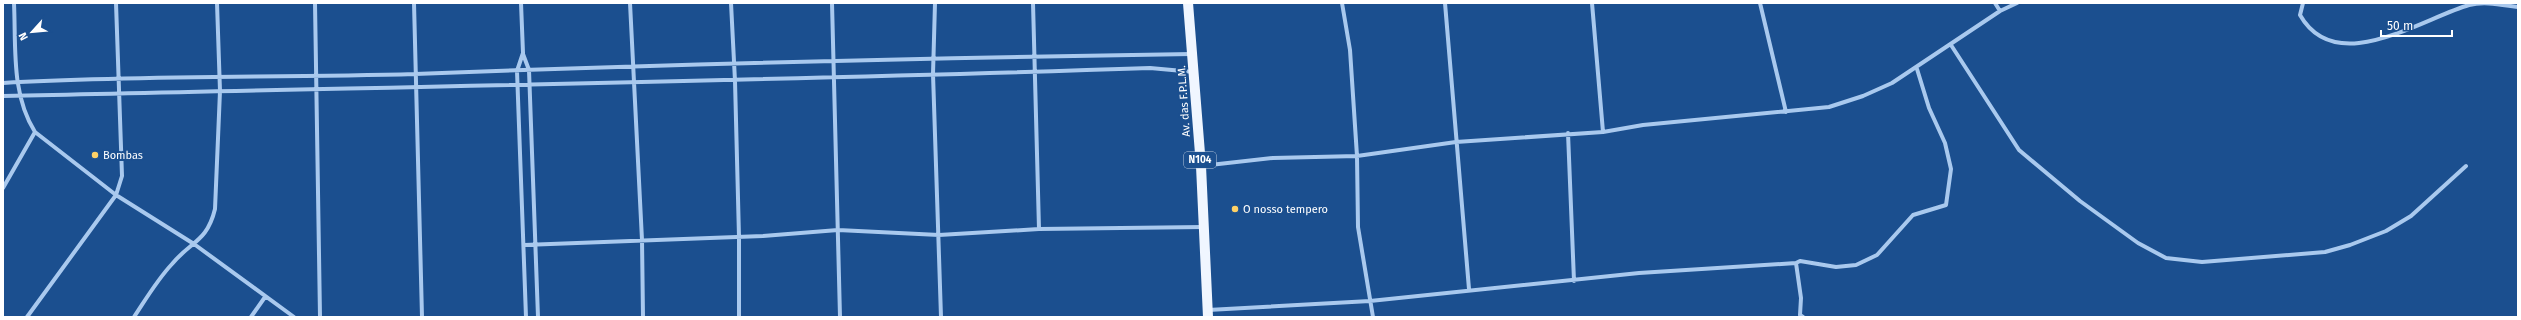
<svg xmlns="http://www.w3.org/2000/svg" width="2521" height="320" viewBox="0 0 2521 320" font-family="'Fira Sans',sans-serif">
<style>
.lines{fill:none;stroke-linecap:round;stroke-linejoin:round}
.minor{stroke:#a9c9ee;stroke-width:4}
.primary{stroke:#f0f6ff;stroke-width:10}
.poi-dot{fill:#ffd166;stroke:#1b4f8f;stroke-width:1.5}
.labels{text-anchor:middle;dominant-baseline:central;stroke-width:4;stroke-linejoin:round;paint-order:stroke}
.shield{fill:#1b4f8f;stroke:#bbcadd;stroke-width:1}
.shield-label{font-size:10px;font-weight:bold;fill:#fff}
.street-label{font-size:11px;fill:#fff;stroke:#1b4f8f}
.poi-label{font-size:11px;fill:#fff;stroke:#1b4f8f;text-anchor:start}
</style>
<rect width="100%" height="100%" fill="#1b4f8f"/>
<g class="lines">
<!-- minor -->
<path class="minor" d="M14,3C16,47 11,94 35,132L116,195L194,244L294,317
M315,3L320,317
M414,3L422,317
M521,3L523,53L517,71L526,317
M630,3L642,240L643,317
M731,3L735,81L739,237V317
M832,3L840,317
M935,3L933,74L941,317
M1033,3L1039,229
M1342,3L1350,50L1357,156L1358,227L1373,317
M1445,3L1469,289
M1592,3L1603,132
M1760,3L1786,112
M1995,3L2000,11
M2303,3L2300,15C2336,78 2421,19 2469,5C2485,1 2502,5 2518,7
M1951,45L2019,150L2080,201L2138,243L2166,258L2202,262L2325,252L2350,245L2386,231L2411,216L2466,166
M523,54L529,70L538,317
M3,83C140,75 278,78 415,74C674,64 933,58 1192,54
M3,96C385,87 768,81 1150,68L1194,72
M1568,133L1574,281
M1201,166L1273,158L1357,156L1456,142L1603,132L1643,125L1829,107L1863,96L1892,83L2000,11L2017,3
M3,188L35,132
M524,245L763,236L838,230L939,235L1039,229L1203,227
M1796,263L1801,298L1800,315L1803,317
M1208,310L1370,301L1639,273L1796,263L1800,261L1836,267L1856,265L1877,255L1913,215L1946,205L1951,169L1945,143L1929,108L1917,69
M27,317L116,195L122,176L116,3
M134,317C146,299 157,280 172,264C191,241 207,242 215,209L220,91L217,3
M251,317L265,297"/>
<!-- primary -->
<path class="primary" d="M1188,3L1201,166L1208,317"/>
</g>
<!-- markers -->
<g class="poi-dot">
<circle cx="95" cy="155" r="4"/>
<circle cx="1235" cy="209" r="4"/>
</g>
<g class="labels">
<!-- shield labels -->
<rect class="shield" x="1184" y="152" width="32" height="16" rx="3"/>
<g class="shield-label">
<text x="1200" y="160">N104</text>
</g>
<!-- street labels -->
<g class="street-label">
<text transform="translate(1184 101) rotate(-94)">Av. das F.P.L.M.</text>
</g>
<!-- poi labels -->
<g class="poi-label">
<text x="103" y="155">Bombas</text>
<text x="1243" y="209">O nosso tempero</text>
</g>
</g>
<!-- border -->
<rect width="2521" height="320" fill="none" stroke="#ffffff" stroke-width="8"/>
<!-- north arrow -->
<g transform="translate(32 32) rotate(243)" stroke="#1b4f8f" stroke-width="3" paint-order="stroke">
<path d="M0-3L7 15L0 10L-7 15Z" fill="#ffffff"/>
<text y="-6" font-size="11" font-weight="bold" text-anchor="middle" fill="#ffffff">N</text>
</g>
<!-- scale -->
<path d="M2381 30v6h71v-6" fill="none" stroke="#ffffff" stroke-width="2"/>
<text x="2387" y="30" font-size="12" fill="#ffffff" stroke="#1b4f8f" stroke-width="3" paint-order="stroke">50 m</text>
</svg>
